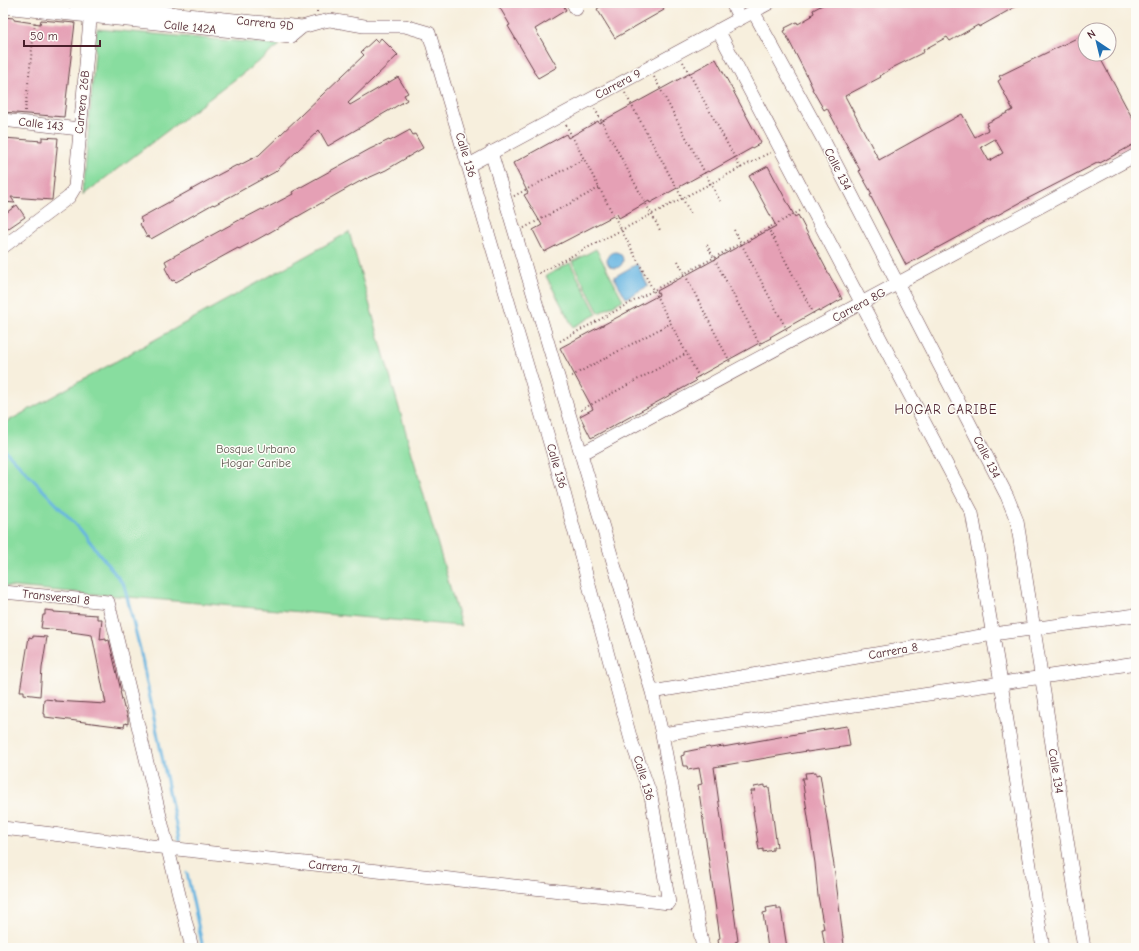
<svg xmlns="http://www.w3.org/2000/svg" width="1139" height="951" viewBox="0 0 1139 951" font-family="'Comic Neue',sans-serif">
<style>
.built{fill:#f3cfdf}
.green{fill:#88dd9f;stroke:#697e65}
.water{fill:#67b5e1;stroke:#586a86}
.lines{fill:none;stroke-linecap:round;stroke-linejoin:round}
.stream{stroke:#67b5e1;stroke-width:3}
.building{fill:#e5a0b5;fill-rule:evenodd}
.minor-casing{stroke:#643e46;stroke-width:14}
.path{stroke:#643e46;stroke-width:2;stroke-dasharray:1 3;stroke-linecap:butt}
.minor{stroke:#fff;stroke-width:13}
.labels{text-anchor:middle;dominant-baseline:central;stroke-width:3;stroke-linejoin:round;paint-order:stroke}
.street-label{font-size:12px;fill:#4a1f2b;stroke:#fdfcf7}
.park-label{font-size:12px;fill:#5d584e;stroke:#fdfcf7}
.neighbourhood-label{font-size:13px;letter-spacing:1px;fill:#4a1f2b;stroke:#fdfcf7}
</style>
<rect width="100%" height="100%" fill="#fdfcf7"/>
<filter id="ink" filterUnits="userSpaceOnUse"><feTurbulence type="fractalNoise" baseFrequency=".025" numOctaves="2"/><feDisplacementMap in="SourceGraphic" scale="8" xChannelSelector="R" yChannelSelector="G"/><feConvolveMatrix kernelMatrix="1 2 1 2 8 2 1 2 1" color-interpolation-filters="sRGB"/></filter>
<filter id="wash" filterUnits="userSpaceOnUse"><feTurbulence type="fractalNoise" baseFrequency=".012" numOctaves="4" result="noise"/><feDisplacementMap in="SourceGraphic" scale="16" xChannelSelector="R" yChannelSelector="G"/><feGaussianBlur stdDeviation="0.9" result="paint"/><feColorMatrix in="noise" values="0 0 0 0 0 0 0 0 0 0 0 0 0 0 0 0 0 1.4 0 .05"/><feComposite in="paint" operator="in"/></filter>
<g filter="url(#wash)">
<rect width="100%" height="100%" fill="#f7efdd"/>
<!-- built -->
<path class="built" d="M238,3H306L305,10Z"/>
<!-- green -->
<path class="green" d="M97,29L280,45L83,195Z
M349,232L461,626L3,586V424Z
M596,249L623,300L599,313L572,262Z
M570,263L597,314L573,327L546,276Z"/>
<!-- water -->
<path class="water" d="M607 260a8 8 0 1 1 16 0a8 8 0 1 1-16 0Z
M637,264L648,286L626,298L614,277Z"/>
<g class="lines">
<!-- stream -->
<path class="stream" d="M3,448L80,529L124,585L140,649L179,840
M187,873L203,948"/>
</g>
<g id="blocks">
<!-- building -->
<path class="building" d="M497,3H562L566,10L535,29L557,67L538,78L533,71L534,70L508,26L510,25Z
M606,3H660L664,10L615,38L597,9Z
M826,3H1022L979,27L978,25L950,41L947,37L923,50L924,52L894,67L880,76L881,77L845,96L879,160L962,114L975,137L988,130L986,126L988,125L987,123L1013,110L998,81L1001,79L999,76L1085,34V54H1098L1136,125V143L1100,163L1099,162L1027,199L906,265L870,195L872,194L859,171L860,170L827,108L824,110L812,89H813L806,74L784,31L786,30L785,28L797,22L798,24L812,16L811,15L814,13L813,10ZM995,139L1003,153L989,161L981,147Z
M3,17L14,18V20L40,24L41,20L75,23L64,117L3,112Z
M381,38L398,55L348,103L350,105L398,77L408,93L404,95L407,100L328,146L319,130L275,172L233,195L214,205L213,204L151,239L149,236L147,237L140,224L142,222L140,218L218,175L237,165L238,166L259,155L364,55L361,52L375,39L378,42Z
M716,59L761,143L709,172L708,171L650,203L649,201L619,218L617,214L544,252L533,230L542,225L524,195L528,193L513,163L566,134L568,138L598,121L599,123Z
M410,130L413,135L415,134L423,148L386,170L366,179V178L339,193L258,239L239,249L238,248L176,282L174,280L172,281L165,268L167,265L165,261L243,218V219L262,209L263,210L293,194L292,192L370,149L389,140L390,141Z
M42,137L58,138L52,200L11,197L15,203L3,202L4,138L42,141Z
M768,166L795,217L798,215L842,299L819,312L818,310L770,337L771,338L761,343V342L710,370L694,379L696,381L591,438L580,416L593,409L560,348L659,295L657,291L776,226L749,176Z
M17,205L25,217L3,232V215Z
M45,610L54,611V612L97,615V619H102L100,640L106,639V641L109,640L121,691H120L124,708H125L128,718V724L125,723L124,727L45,717V714H43L44,699L55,700V701L106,704L92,635L71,632L72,631L41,628L43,615H45Z
M33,636L47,637L42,668L40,696L24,694V691H20L29,637L33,638Z
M847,726L850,746L807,752V751L714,767L738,941L735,942L736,948H719L718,939L720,938L698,785L702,784L699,768L688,770L687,766H683L681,756L684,755V752L709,747L710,748L724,746L723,747L813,731Z
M816,772V775L820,774L834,866L844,945H841L842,948H825L822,929H824L818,896L815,863L802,778H806L805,773Z
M765,785V788L769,787L777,847H773V850L763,852V849L759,850L753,811H754L751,791H755L754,787Z
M777,906V909H781L787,948H768L763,913L767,912L766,908Z"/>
</g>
</g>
<g filter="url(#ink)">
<use href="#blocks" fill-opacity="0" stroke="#643e46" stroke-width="1"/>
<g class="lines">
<defs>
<path id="minor" d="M573,3L576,9
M732,3L740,19
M3,7L290,37L302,27
M753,11L824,141L1007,496L1017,521L1084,948
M718,30L972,513L1001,683L1043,948
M3,120L79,129
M491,152L652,692L662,734L703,948
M469,165L769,3
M3,247L69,197L75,187L91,9
M581,454L1136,155
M3,592L108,602L192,948
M652,692L993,634L1136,615
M662,734L1136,663
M3,828L168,848L669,903L651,796L631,740L557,467L429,33L405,26H364L330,20L316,23L302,27L75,3"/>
</defs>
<!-- minor casing -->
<use href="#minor" class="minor-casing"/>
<!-- path -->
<path class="path" d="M317,12L318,3
M683,62L741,169
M654,77L720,201
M625,93L692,216
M595,109L661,232
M25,111L35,22
M566,125L699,377
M514,196L584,159
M524,228L599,188
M768,228L815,316
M734,230L787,330
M707,245L760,345
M678,261L730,362
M539,273L771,152
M560,341L800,211
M572,376L671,323
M581,410L687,353"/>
<!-- minor -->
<use href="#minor" class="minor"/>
</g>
</g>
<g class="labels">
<!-- street labels -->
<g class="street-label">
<text transform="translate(265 23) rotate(6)">Carrera 9D</text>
<text transform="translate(190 27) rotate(6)">Calle 142A</text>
<text transform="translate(618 84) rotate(-28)">Carrera 9</text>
<text transform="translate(82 102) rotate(-84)">Carrera 26B</text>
<text transform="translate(41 124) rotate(7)">Calle 143</text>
<text transform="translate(466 155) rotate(73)">Calle 136</text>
<text transform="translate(838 169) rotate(63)">Calle 134</text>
<text transform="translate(859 305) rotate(-28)">Carrera 8G</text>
<text transform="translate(987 457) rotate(63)">Calle 134</text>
<text transform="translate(557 466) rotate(74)">Calle 136</text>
<text transform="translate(56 597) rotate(6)">Transversal 8</text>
<text transform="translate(893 651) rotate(-10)">Carrera 8</text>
<text transform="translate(1056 771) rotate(81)">Calle 134</text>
<text transform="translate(644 778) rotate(73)">Calle 136</text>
<text transform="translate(336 867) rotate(6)">Carrera 7L</text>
</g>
<!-- park labels -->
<g class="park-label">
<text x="256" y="449">Bosque Urbano<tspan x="256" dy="14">Hogar Caribe</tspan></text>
</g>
<!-- neighbourhood labels -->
<g class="neighbourhood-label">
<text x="946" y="409">HOGAR CARIBE</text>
</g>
</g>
<!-- margin -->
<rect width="1139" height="951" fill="none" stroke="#fdfcf7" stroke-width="16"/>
<!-- north arrow -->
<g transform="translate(1097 42) rotate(325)"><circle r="19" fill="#fdfcf7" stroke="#b5a4a5"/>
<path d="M0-3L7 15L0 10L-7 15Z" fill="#1f6fb2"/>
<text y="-6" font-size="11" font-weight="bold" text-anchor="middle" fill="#4a1f2b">N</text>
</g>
<!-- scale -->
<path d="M24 40v6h76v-6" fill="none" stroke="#4a1f2b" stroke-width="2"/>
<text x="30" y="40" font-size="12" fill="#4a1f2b" stroke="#fdfcf7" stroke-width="3" paint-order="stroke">50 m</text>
</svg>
